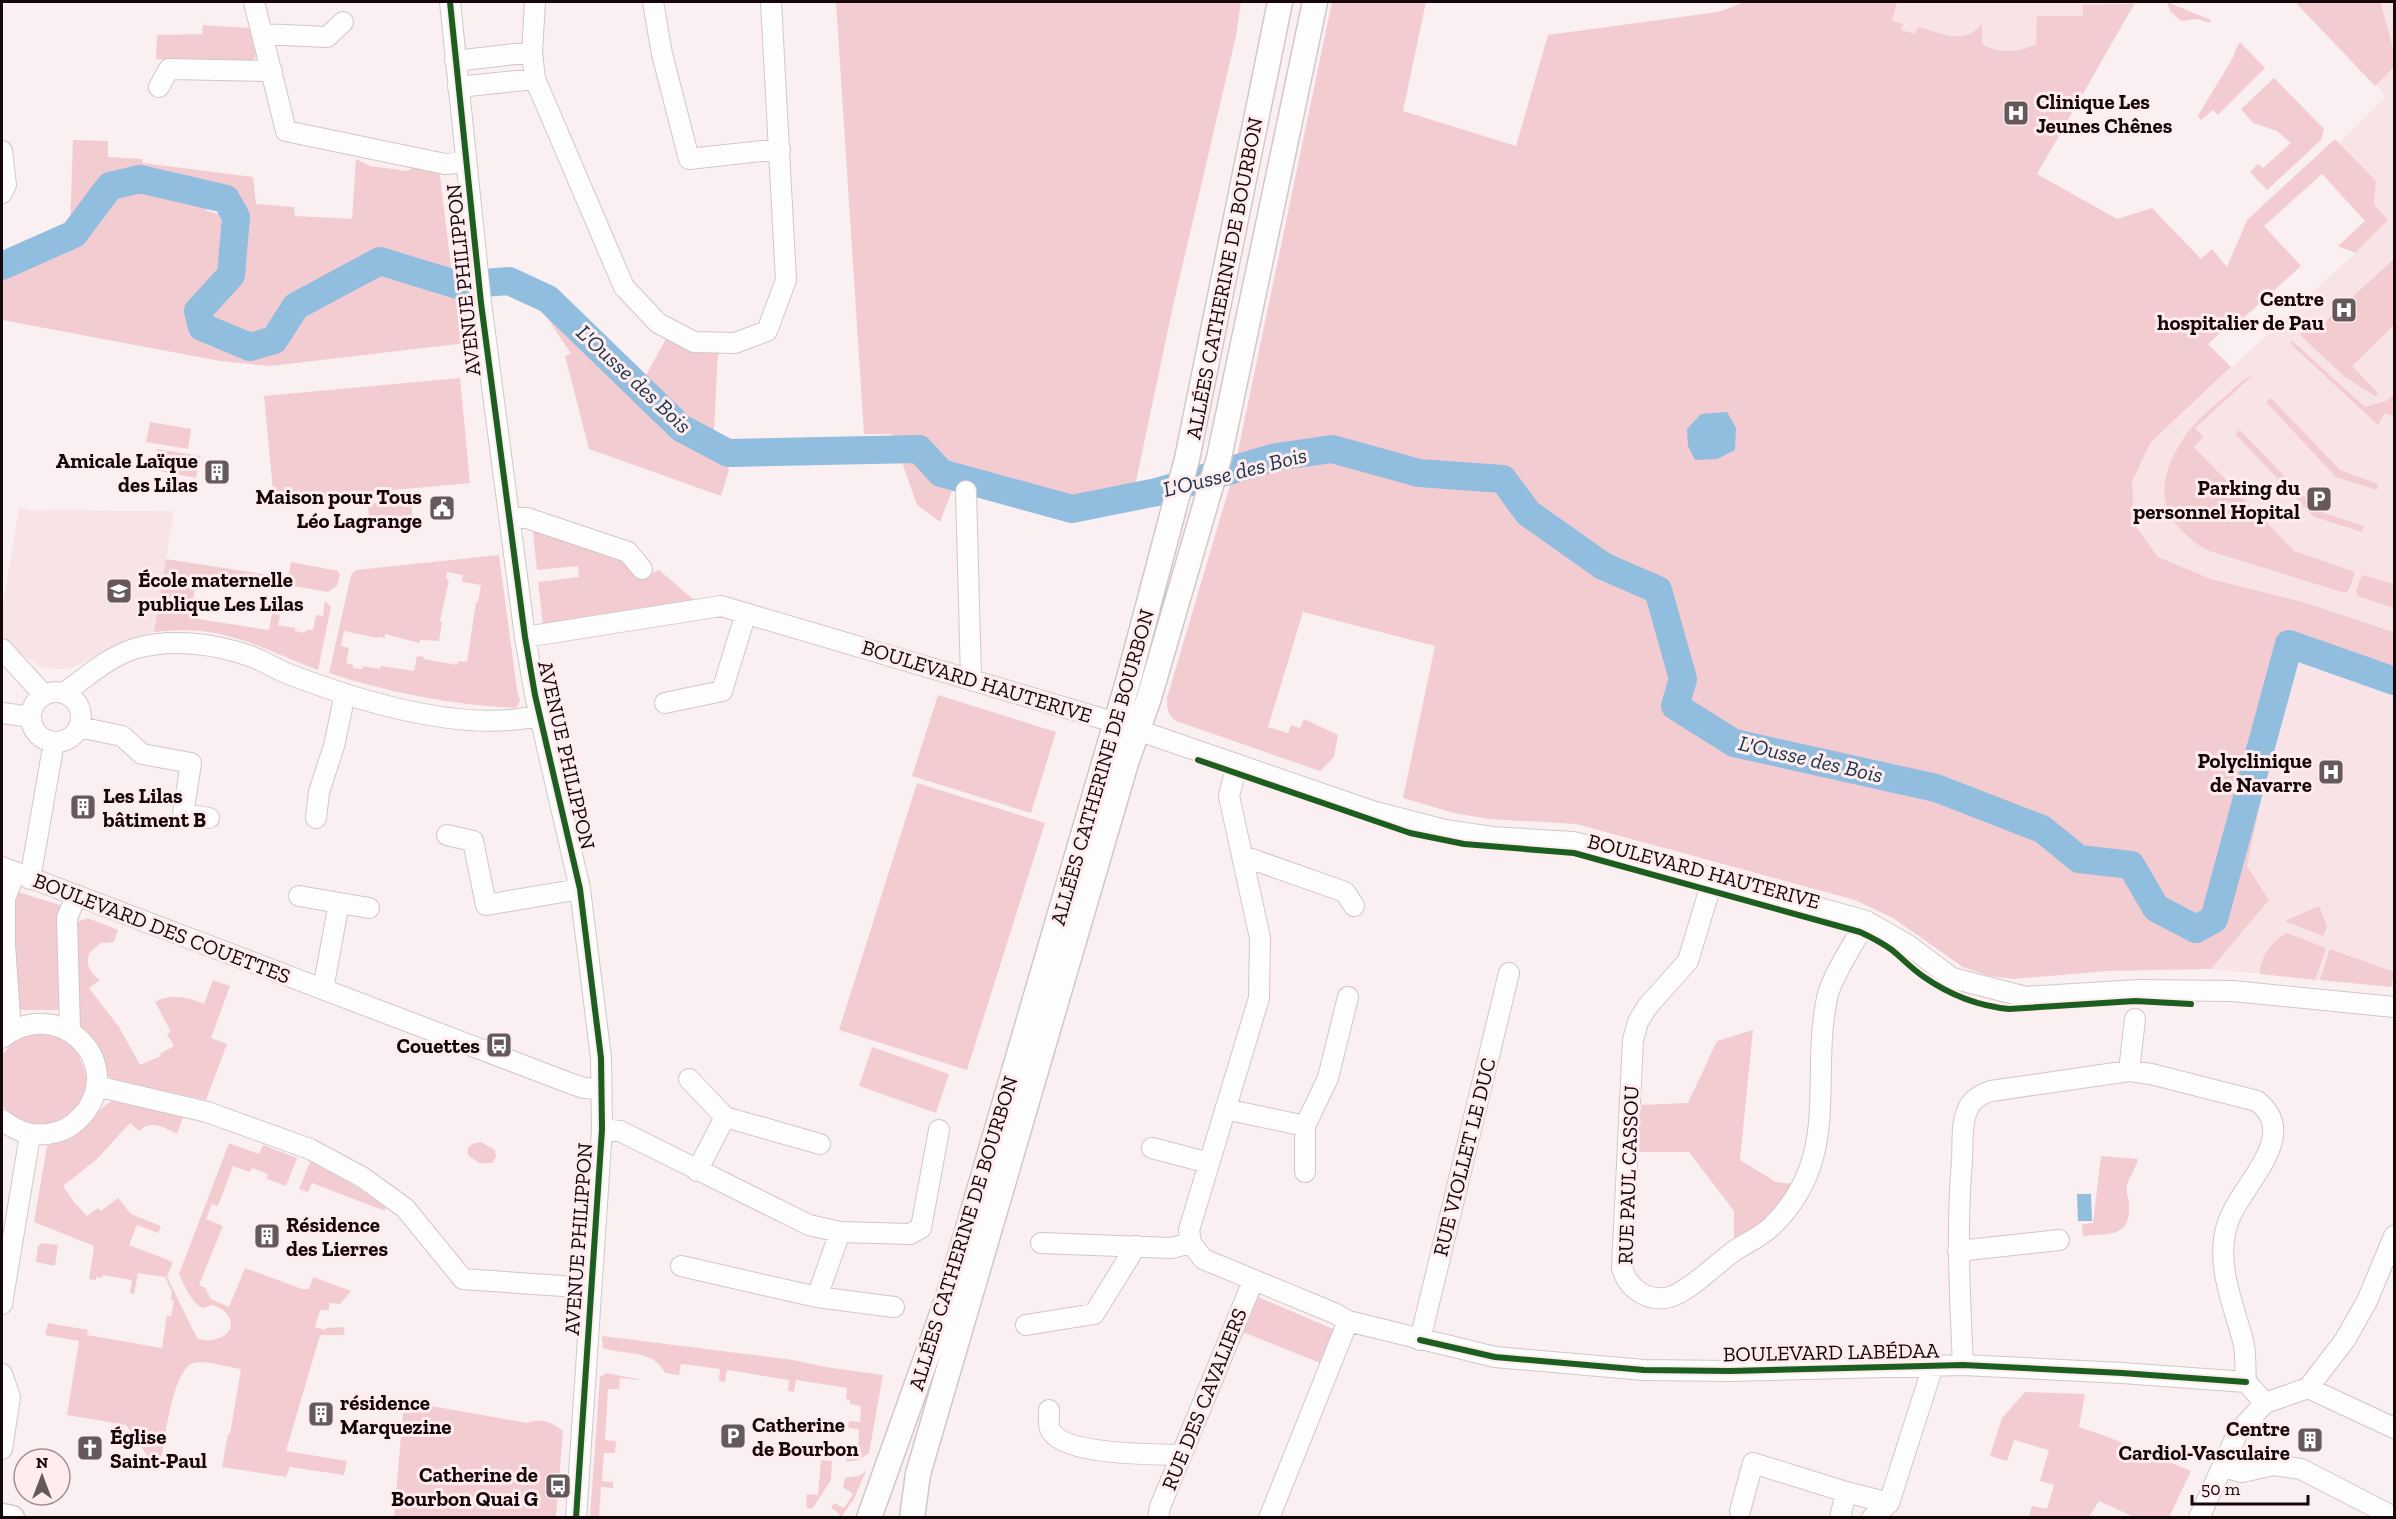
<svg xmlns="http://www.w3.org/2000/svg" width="2396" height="1519" viewBox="0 0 2396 1519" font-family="'Zilla Slab',serif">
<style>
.built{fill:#f8e3e6}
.green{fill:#f2ccd1;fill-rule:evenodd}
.water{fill:#91bddf}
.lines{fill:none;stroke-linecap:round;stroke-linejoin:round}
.river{stroke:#91bddf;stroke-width:28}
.minor-casing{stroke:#d2c6c8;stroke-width:22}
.major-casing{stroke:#d2c6c8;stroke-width:27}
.minor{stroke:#fefdfd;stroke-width:20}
.major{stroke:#fefdfd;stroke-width:24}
.cycleway-casing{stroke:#feecee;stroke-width:10}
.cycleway{stroke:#1b5e20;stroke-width:6}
.labels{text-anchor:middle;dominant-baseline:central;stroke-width:6;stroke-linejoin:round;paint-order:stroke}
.poi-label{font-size:21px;font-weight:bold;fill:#16080a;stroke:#feecee;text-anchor:end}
.street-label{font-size:21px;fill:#16080a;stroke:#feecee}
.water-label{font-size:22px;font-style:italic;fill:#173449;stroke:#feecee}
</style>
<rect width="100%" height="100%" fill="#faf0f2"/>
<!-- built -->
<path class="built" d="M1895,2H2136L2044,161L1877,65Z
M2315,2H2394V632L2303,602L2211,579L2158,557L2135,525L2132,482L2150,443L2368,241L2388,220L2374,204L2376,181L2339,143L2386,97Z
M19,508L32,510L174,511L154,632L122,642L81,664L65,669L44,668L16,651L2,635V609Z
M2292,650L2394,678V987L2211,969L2269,900L2247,866Z"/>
<!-- green -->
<path class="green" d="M836,2H1241L1236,36L1173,306L1130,510L987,478L952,491L940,522L917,505L892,434H864Z
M1332,2H1426L1403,111L1516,146L1548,35L1718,12L1745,2H1897L1892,21L1903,24L1901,30L1915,34L1918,27C1939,32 1966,47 1982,23V44C1998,54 2020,53 2036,44L2037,16H2083V5L2134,4L2037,174L2117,219L2152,208L2201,259L2212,249L2227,267L2247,220L2335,139L2376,181L2374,204L2388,220L2355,253L2338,246L2365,221L2322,174L2264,226L2301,266L2230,330L2227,327L2208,344L2231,367L2150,443L2132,482L2135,525L2158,557L2211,579L2303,602L2394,632V678L2292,651L2247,866L2269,900L2211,969L2107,971L2014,979L1989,976L1963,967L1893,918L1855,900L1576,824L1488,819L1454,813L1403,798L1435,646L1303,612L1268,727L1288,733L1291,725L1300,728L1304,719L1338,735L1334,757L1320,771L1176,721C1168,715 1167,709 1167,698L1233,475Z
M2167,2L2211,20L2210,23L2197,19L2181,21L2170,11Z
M2295,2H2381C2385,24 2395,45 2394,67L2375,86Z
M203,25L249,28L256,57L249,63L156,59L157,35L202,34Z
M2240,42L2265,68L2218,115L2213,110L2201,120L2198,116L2235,54L2234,53Z
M2274,78L2324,129L2321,140L2267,190L2250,172L2258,164L2263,168L2291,143L2277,131L2253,123L2241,109Z
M73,140L108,141V157L142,159L143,163L253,177L256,204L294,207L295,216L352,219L356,159L370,166L407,171L418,165L439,167L452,275L396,255H373L343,267L295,295L255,338L239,336L209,322L208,315L237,280L247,219L243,202L235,192L136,172L101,182L91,196L87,208L70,227Z
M143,189L204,200L207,211L226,216L224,263L191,307V331L205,344L239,356H251L270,351L300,320L333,294L361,277L381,269L404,273L453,293H465L466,343L270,366L220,361L2,320V275C25,264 52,255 74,242C109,222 90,191 143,189Z
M2394,259V325L2352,366L2378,393L2376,395L2378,398L2345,377L2300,335L2305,328L2312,334Z
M545,314L656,413L682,441L701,451L725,459L729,470L721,496L589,449L565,356L571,354Z
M668,335L718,351L714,431L720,438L693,427L644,379Z
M2291,340L2365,407L2386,401L2394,394V416L2385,413L2378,425L2292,345Z
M2254,374L2195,428L2203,437L2194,447L2294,551L2355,572L2349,590L2345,593L2206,550C2168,526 2152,496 2175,453C2180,444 2185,434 2193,426C2209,409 2228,394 2245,379Z
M460,378L470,483L274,501L264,396Z
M2271,398L2340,470L2378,484L2377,490L2336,477L2266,402Z
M150,422L191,429L188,449L146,442Z
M2240,430L2318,511L2364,526L2362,532L2314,517L2235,434Z
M157,449L200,456L196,478L153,470Z
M411,500L413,521L369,526L368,504Z
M532,524L614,553L638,579L659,570L694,600L543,625L538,582L579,577L578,566L537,570Z
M499,555L517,690L520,701L516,708C452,705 390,693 329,673L351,575L356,570ZM447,572L463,575L462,582L481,585L478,602H476L467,662L458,661L457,665L424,659V657L417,656L414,671L381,666L380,669L363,666L362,669L353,668V665L346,663L349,648L341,646L344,631L377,638L378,637L385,638V634L419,643L420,640L439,641L442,622L440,621L449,580L446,579Z
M166,559L288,578L291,562L338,571L340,574L337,586L328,592L287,585L270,588L201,575L199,582H195L192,618L269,630L272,614L280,615L278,625L295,628V631L305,633L306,630H313L316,615L323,616L325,601L331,607L318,670C255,646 224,624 154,632Z
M2362,575L2394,584V608L2358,596L2356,591Z
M938,695L1056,732L1031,813L912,776Z
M917,783L1045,823L967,1070L839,1030Z
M18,892L60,905L64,1002L57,1010H18L10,900Z
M2319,906L2327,926L2323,936L2285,921Z
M88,918L118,930L114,942L101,943L90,952C85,964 89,972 100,980L89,988L119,1027L140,1065L161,1056L160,1054L174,1046L167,1034L171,1032L155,1002C173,993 186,997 204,1004L213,980L230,986L211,1038L227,1044L206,1100L112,1079L106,1075L102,1059L78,1027L73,923Z
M2287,933L2326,948L2315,980L2260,974C2260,957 2272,941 2287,933Z
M2330,949L2394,972L2391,987L2320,980Z
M1753,1030L1740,1160L1776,1182L1795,1184L1766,1222L1734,1240V1211L1689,1152H1636L1639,1105L1688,1103L1717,1041Z
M35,1033C42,1034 51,1034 58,1037C67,1040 77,1051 80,1059C82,1064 86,1071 86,1077C86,1125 31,1141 2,1105V1055L13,1042Z
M872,1047L949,1074L936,1113L859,1086Z
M112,1101L183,1117L177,1134C164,1128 152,1119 139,1131L130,1123L97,1159L63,1186L76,1205H77L87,1216L98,1208L101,1211L118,1198L131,1214L161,1226L158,1233L137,1225L129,1245L173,1262L167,1277L197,1338C216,1346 243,1331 225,1312C222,1308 216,1307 212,1305L203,1308C190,1302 185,1286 179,1274L229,1143L259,1154L263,1145L297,1158L286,1186L267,1179L268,1174L252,1168L250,1172L233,1166L218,1206L212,1204L206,1219L223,1226L199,1285L205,1288L211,1299L229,1307L245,1268L302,1289H309L313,1277L351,1291L340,1304L329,1303V1310H320L315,1327L325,1330L326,1328L343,1327L345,1335H320L286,1451L347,1461L344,1475L290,1467L286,1477L222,1467L228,1434H230L241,1369C227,1367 208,1360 194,1363C172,1369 165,1441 161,1462L151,1461L126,1425L67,1415L79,1341L45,1335L48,1323L88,1330L87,1335L162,1348L167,1315L171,1316L174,1301L171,1300L172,1292L165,1277L138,1273L134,1294L130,1293L132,1280L103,1275L102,1278L96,1277V1280L89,1279L94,1246L34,1222L47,1146C62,1142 74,1139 85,1128C95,1118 100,1107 112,1101Z
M481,1142L495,1150L496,1157L492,1163H479L468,1155C466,1146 472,1143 481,1142Z
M2101,1156L2138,1159C2136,1169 2129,1176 2127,1185C2125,1191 2129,1198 2129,1204C2131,1238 2109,1234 2083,1236L2082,1224L2093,1223Z
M310,1162C336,1174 361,1189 385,1207V1211L312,1183L308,1192L299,1189Z
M41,1243L58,1245L55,1266L36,1262L38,1247Z
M1251,1294L1333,1329L1320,1363L1235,1329Z
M602,1336L793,1360L825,1367L883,1375L869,1453L859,1460L846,1462L847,1450L858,1451L859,1429L848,1428L849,1421L860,1422L861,1406L850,1404V1400L846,1399L847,1388L796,1380L794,1392L788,1391L789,1380L727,1370L725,1382L719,1381L720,1369L681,1364L679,1375L665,1373C652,1348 626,1356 603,1348Z
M607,1373L642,1380L620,1378L619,1389H608L605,1440L616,1441L615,1453H604L602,1481L613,1482V1488L601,1487L599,1517H590L600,1377Z
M2025,1392L2085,1394L2079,1427L2108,1437L2191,1471L2169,1517H2134L2099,1501L2089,1517H2029L2032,1506L2047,1509L2054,1485L2040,1481L2049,1450L2014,1440L2007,1461L1990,1456L2002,1418Z
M404,1401L527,1423C542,1417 551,1422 563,1431L556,1517H394Z
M821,1460L832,1461L831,1480L813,1508L809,1509L806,1506L807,1494L818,1495Z
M866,1471L854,1499L841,1517H838L840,1514L831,1508L834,1503L844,1508L853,1494L843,1487L845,1478L859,1476Z"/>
<!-- water -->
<path class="water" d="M1727,412L1736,428L1735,450L1717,459L1695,460L1688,446L1687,429L1701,414Z
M2091,1194L2092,1221H2078L2077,1194Z"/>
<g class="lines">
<!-- river -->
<path class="river" d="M2,266L74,234L110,186L140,179L226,199L236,217L231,275L198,311L202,327L250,347L274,340L296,306L380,261L458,285L509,281L548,299L681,428L728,453L919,449L941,473L1072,509L1157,492L1276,457L1332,449L1419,473L1503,479L1528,513L1603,566L1658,590L1683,679L1675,706L1734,743L1936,788L2042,829L2079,859L2131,865L2156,908L2196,929L2214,919L2289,644L2394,681"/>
<defs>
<path id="minor" d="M254,2L286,131L445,164L466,162
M450,2L481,303L525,637L535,695L580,889L601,1058L602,1129L576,1518
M535,2L532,52L535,79L624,287L658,323L694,342L735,343L767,331L786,280L771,2
M653,2L662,54L689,159L780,149
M263,34L327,37L343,22
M455,61L532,52
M159,87L169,69L272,71
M458,87L535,79
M2,151L6,185L2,193
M966,491L971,679
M510,518H527L628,552L642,569
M525,637L721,606L1117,723L1375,812L1445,830L1492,837L1573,842L1713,878L1866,921L1908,945L1952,978L2026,997L2139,990L2233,991L2394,1007
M2,649L44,695
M31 717a25 25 0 1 1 50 0a25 25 0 1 1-50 0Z
M64,693C87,677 109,656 137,648C173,638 215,644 250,656C264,661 277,670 291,675C362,702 466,734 541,715
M665,703L722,691L746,613
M2,713L31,717
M79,727L122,736L142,754L191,763L183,814L209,818
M316,818L319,792L334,746L345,694
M447,835L473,841L486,905L580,889
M1243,856L1345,892L1354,906
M2,867L572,1084L584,1088L602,1089
M1713,878L1688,961L1647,1007L1638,1022L1633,1040L1622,1268C1629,1291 1652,1305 1675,1295C1696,1285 1715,1265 1734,1251C1746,1243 1761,1237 1772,1226C1842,1158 1810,1082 1827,998C1831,977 1855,942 1866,921
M30,879L54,742
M299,896L369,908
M323,989L339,903
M11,1031L5,944V898L15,873
M70,1031L67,918L76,896
M2,1038C56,995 124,1058 86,1111C78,1121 69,1129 57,1132C35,1138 19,1133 2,1120
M2129,1071L2135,1019
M689,1079L725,1117L820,1144
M96,1086L207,1112L310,1149L362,1177L405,1208L463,1279L591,1288
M1225,1109L1305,1126
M602,1129L620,1131L809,1225L840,1232L910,1234L921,1228L939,1130
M1152,1148L1209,1163
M697,1171L725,1117
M1305,1172V1126L1328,1078L1348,997
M1041,1243L1171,1248L1191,1243L1203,1259L1334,1313L1348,1321
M1191,1243L1189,1230L1259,998L1260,938L1229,796L1237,764
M1958,1251L2059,1240
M681,1266L817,1297L894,1307
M817,1297L840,1232
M2,1304L30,1135
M1026,1325L1094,1314L1136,1246
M1420,1340L1509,973
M1963,1365C1960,1297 1956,1229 1962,1161C1963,1145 1961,1125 1967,1111C1971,1100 1981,1094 1991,1091L2129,1071L2151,1074L2257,1101C2304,1138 2235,1188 2226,1229C2216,1269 2235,1307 2244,1345C2246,1357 2245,1370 2246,1382
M2,1374L10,1397L2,1449
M2308,1388L2394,1428
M1049,1410C1049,1415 1048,1424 1050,1429C1061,1456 1156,1454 1181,1455
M2223,1467L2242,1472L2274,1465L2301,1469L2394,1517
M1740,1511L1753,1463L1846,1492L1889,1503
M1158,1518L1160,1507L1253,1281
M1269,1518L1348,1321L1495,1357L1644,1370L1730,1371L1963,1365L2122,1373L2246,1382L2265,1403
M1840,1518L1846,1492
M1872,1518L1889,1503L1933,1366
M2199,1518L2238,1432L2265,1403L2308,1388L2345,1340L2367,1301L2394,1236"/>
<path id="major" d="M2,1516L12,1518
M869,1518L947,1300L1129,678L1187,459L1280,2
M912,1518L918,1474L1126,763L1149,698L1219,458L1315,2"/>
</defs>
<!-- minor casing -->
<use href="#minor" class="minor-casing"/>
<!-- major casing -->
<use href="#major" class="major-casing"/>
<!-- minor -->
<use href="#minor" class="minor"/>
<!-- major -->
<use href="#major" class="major"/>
<defs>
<path id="cycleway" d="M450,2L481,303L525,637L535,695L580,889L601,1058L602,1129L576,1518
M1198,760L1410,833L1464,844L1574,853L1860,932C1871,937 1882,943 1892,950C1903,959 1912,969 1924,977C1950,995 1978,1006 2009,1009L2135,1001L2191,1004
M1420,1340L1495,1357L1644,1370L1730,1371L1963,1365L2122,1373L2246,1382"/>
</defs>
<!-- cycleway casing -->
<use href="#cycleway" class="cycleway-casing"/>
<!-- cycleway -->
<use href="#cycleway" class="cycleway"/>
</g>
<!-- icons -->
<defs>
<symbol id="hospital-square" viewBox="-11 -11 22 22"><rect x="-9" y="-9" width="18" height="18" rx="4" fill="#66595b" stroke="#feecee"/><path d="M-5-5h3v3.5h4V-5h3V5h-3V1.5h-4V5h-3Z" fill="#fff"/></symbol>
<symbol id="building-square" viewBox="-11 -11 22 22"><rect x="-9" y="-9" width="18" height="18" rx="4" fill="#66595b" stroke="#feecee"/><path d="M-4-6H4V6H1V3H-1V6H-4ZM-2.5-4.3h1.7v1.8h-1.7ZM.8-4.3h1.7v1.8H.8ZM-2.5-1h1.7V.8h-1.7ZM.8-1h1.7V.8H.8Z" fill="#fff"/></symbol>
<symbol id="parking-square" viewBox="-11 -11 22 22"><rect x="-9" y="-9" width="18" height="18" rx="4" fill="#66595b" stroke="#feecee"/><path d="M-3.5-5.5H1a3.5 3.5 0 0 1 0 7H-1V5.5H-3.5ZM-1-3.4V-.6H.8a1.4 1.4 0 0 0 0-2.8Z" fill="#fff"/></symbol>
<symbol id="civic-square" viewBox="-11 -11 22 22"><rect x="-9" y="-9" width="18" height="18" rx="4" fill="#66595b" stroke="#feecee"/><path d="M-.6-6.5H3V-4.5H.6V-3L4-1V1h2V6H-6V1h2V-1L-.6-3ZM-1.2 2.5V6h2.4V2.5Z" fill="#fff"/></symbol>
<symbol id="school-square" viewBox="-11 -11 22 22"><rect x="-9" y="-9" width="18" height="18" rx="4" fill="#66595b" stroke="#feecee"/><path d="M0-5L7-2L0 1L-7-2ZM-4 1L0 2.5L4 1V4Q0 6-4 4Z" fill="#fff"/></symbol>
<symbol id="bus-square" viewBox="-11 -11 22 22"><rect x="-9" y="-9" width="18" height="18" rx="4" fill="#66595b" stroke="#feecee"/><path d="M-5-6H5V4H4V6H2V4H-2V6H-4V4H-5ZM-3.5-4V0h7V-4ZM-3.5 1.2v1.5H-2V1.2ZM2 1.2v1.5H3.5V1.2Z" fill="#fff"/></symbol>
<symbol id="church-square" viewBox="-11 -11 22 22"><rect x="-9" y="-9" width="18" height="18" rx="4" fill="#66595b" stroke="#feecee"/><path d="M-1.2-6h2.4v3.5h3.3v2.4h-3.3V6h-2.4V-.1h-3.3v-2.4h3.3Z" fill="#fff"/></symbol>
</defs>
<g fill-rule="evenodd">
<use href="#hospital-square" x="2001" y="98" width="30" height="30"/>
<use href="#hospital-square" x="2329" y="295" width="30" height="30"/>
<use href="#building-square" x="202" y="457" width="30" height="30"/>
<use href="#parking-square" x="2304" y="484" width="30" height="30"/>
<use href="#civic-square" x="427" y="493" width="30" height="30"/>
<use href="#school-square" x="104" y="576" width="30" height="30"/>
<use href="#hospital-square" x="2316" y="757" width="30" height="30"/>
<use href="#building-square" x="68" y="792" width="30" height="30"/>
<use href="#bus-square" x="484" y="1030" width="30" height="30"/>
<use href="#building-square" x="252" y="1221" width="30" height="30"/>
<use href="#building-square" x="306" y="1399" width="30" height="30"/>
<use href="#parking-square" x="718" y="1421" width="30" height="30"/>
<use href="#building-square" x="2295" y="1425" width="30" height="30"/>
<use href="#church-square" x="75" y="1433" width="30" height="30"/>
<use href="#bus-square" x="543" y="1471" width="30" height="30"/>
</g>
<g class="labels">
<!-- poi labels -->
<g class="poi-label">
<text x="2036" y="101" text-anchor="start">Clinique Les<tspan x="2036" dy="24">Jeunes Chênes</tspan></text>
<text x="2324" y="298">Centre<tspan x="2324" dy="24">hospitalier de Pau</tspan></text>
<text x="198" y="460">Amicale Laïque<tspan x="198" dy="24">des Lilas</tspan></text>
<text x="2300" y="487">Parking du<tspan x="2300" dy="24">personnel Hopital</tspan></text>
<text x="422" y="496">Maison pour Tous<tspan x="422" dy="24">Léo Lagrange</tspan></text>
<text x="138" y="579" text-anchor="start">École maternelle<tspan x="138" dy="24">publique Les Lilas</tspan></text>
<text x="2312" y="760">Polyclinique<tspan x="2312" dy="24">de Navarre</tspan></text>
<text x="103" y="795" text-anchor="start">Les Lilas<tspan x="103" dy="24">bâtiment B</tspan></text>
<text x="480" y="1045">Couettes</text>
<text x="286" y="1224" text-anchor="start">Résidence<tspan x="286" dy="24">des Lierres</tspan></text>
<text x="340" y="1402" text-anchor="start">résidence<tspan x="340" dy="24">Marquezine</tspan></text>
<text x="752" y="1424" text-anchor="start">Catherine<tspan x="752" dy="24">de Bourbon</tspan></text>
<text x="2290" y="1428">Centre<tspan x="2290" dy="24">Cardiol-Vasculaire</tspan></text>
<text x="110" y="1436" text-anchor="start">Église<tspan x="110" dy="24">Saint-Paul</tspan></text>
<text x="538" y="1474">Catherine de<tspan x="538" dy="24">Bourbon Quai G</tspan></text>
</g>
<!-- street labels -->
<g class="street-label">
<text transform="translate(1224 278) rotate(-79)">ALLÉES CATHERINE DE BOURBON</text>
<text transform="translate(463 280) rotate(-96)">AVENUE PHILIPPON</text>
<text transform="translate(977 681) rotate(17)">BOULEVARD HAUTERIVE</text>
<text transform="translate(567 755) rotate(77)">AVENUE PHILIPPON</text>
<text transform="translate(1102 767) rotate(-74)">ALLÉES CATHERINE DE BOURBON</text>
<text transform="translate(1704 871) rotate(15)">BOULEVARD HAUTERIVE</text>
<text transform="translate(162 928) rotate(21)">BOULEVARD DES COUETTES</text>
<text transform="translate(1464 1157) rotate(-76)">RUE VIOLLET LE DUC</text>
<text transform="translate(1628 1175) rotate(-88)">RUE PAUL CASSOU</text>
<text transform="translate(963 1233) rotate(-73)">ALLÉES CATHERINE DE BOURBON</text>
<text transform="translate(578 1239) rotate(-86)">AVENUE PHILIPPON</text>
<text transform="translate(1831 1352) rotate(-1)">BOULEVARD LABÉDAA</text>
<text transform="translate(1204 1399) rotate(-68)">RUE DES CAVALIERS</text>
</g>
<!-- water labels -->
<g class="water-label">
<text transform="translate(634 379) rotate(43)">L'Ousse des Bois</text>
<text transform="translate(1235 472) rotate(-14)">L'Ousse des Bois</text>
<text transform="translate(1811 759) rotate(13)">L'Ousse des Bois</text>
</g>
</g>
<!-- border -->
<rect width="2396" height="1519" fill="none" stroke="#16080a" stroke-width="6"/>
<!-- north arrow -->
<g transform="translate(42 1477)"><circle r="28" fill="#feecee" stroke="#a19193" stroke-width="1.5"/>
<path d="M0-4.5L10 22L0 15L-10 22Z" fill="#66595b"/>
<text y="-9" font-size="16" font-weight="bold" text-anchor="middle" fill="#16080a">N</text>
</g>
<!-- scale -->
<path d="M2192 1495v9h116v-9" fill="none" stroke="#16080a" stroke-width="3"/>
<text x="2201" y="1495" font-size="18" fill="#16080a" stroke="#feecee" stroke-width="4.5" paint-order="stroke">50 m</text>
</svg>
